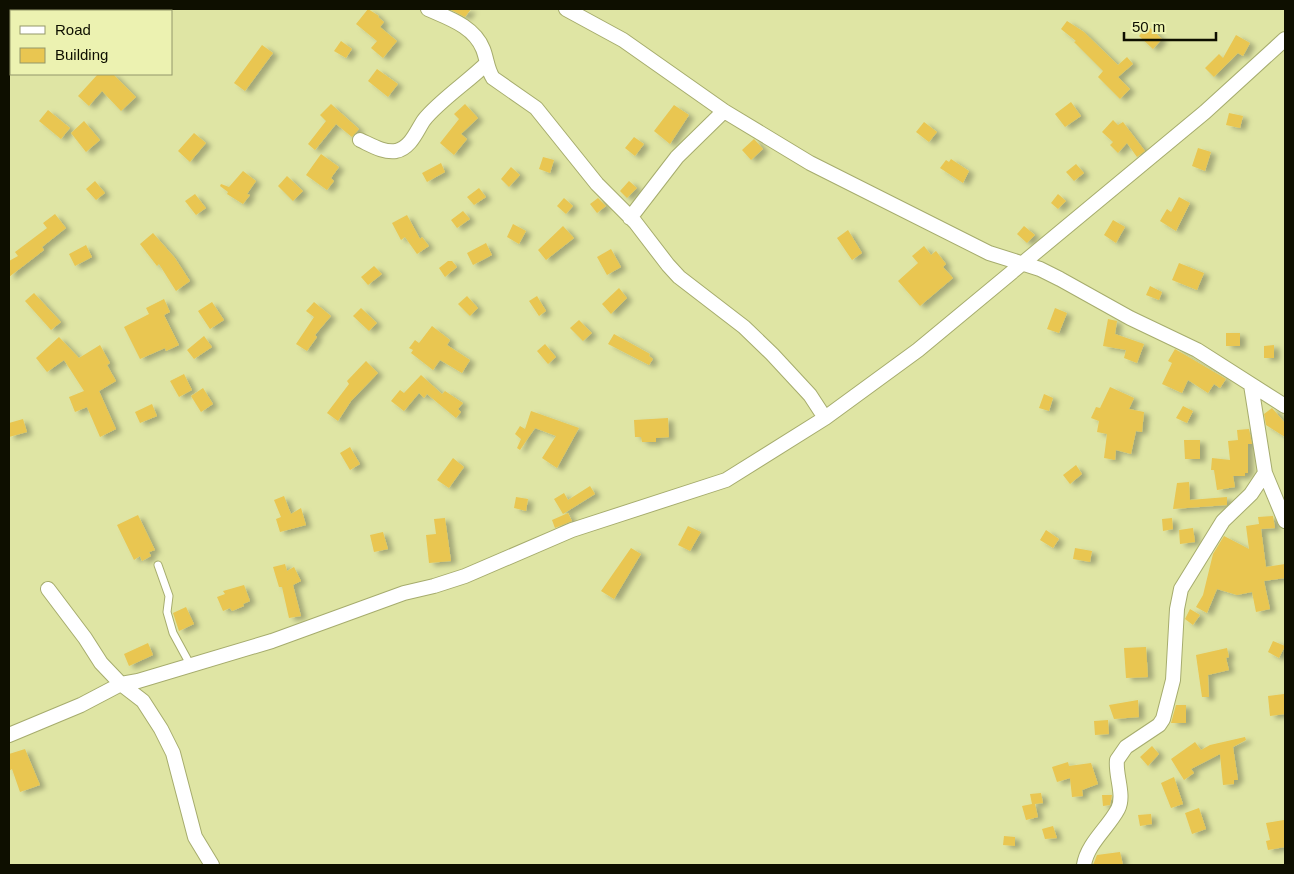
<svg xmlns="http://www.w3.org/2000/svg" width="1294" height="874" viewBox="0 0 1294 874" font-family="Arial,sans-serif">
<style>
.building{fill:#e9c651;filter:url(#shadow)}
.lines{fill:none;stroke-linecap:round;stroke-linejoin:round}
.service-casing{stroke:#a6ac6d;stroke-width:9}
.minor-casing{stroke:#a6ac6d;stroke-width:16}
.service{stroke:#fff;stroke-width:7}
.minor{stroke:#fff;stroke-width:14}
</style>
<defs>
<filter id="shadow"><feDropShadow dx="5.5" dy="3" stdDeviation="2.5" flood-color="#0004"/></filter>
</defs>
<rect width="100%" height="100%" fill="#dfe5a4"/>
<!-- building -->
<path class="building" d="M368,9L379,16L378,17L384,22L380,27L397,41L383,58L371,48L377,41L356,24Z
M449,9H471L465,17Z
M1067,21L1084,32L1118,65L1127,57L1133,64L1118,77L1130,89L1120,99L1098,77L1103,71L1074,42L1076,41L1061,29Z
M1148,26L1162,39L1153,49L1139,36Z
M1236,35L1250,43L1243,56L1238,53L1214,77L1205,68L1219,54L1223,58Z
M341,41L352,49L346,58L334,51Z
M262,45L273,53L245,91L234,83Z
M377,69L398,84L388,97L368,81Z
M98,74H113L136,97L121,111L102,91L89,106L78,96Z
M1071,102L1081,116L1065,127L1055,114Z
M331,104L359,129L352,137L336,124L315,150L308,144L326,121L320,115Z
M465,104L478,118L461,134L467,139L454,155L440,143L459,119L454,114Z
M674,105L689,115L670,144L654,131Z
M48,110L70,128L61,139L39,121Z
M1229,113L1243,116L1240,128L1226,125Z
M1113,120L1118,125L1123,122L1145,151L1137,157L1127,143L1118,153L1110,145L1113,142L1102,132Z
M84,121L100,140L86,152L71,133Z
M924,122L937,132L929,142L916,132Z
M194,133L206,143L190,162L178,151Z
M634,137L644,144L635,156L625,148Z
M754,139L763,149L751,160L742,150Z
M1198,148L1211,152L1205,171L1192,166Z
M321,154L339,167L331,178L334,181L327,190L306,175Z
M543,157L554,160L550,173L539,169Z
M951,159L969,171L963,183L940,168L946,160L949,162Z
M441,163L445,172L427,182L422,173Z
M1076,164L1084,173L1074,181L1066,172Z
M511,167L520,175L509,187L501,179Z
M243,171L256,181L247,194L250,195L243,204L227,194L228,192L220,186L221,184L229,187Z
M287,176L303,191L293,201L278,186Z
M95,181L105,193L96,200L86,189Z
M629,181L637,188L627,198L620,191Z
M479,188L486,197L474,205L467,197Z
M195,194L206,208L196,215L185,201Z
M1058,194L1066,201L1058,209L1051,203Z
M1179,197L1190,203L1176,231L1160,221L1167,209L1171,212Z
M564,198L573,206L566,214L557,206Z
M598,198L606,206L597,213L590,204Z
M463,211L470,219L457,228L451,220Z
M55,214L66,228L42,247L44,250L9,277V261L18,256L15,252L47,228L43,223Z
M407,215L420,239L422,237L429,246L417,254L405,237L401,240L392,223Z
M1113,220L1125,227L1116,243L1104,235Z
M513,224L526,231L519,244L507,237Z
M563,226L574,238L546,260L538,250Z
M1024,226L1035,235L1027,243L1017,234Z
M848,230L862,253L852,260L837,238Z
M153,233L175,258L190,281L176,291L159,264L157,266L140,244Z
M486,243L492,255L473,265L467,253Z
M86,245L92,257L75,266L69,254Z
M924,246L931,255L936,251L946,264L943,267L953,278L920,306L898,281L918,263L912,256Z
M611,249L621,267L607,275L597,257Z
M448,261H452L457,267L445,277L439,268Z
M1179,263L1204,273L1197,290L1172,280Z
M374,266L382,274L368,285L361,277Z
M1150,286L1162,292L1159,300L1146,295Z
M619,288L627,298L611,314L602,304Z
M34,293L61,322L51,330L25,301Z
M467,296L478,308L470,316L458,304Z
M537,296L546,311L539,316L529,301Z
M164,299L170,312L164,315L179,345L166,351L165,348L140,359L124,327L149,314L146,308Z
M212,302L224,320L210,329L198,311Z
M314,302L331,316L315,335L317,337L307,351L296,344L314,317L306,311Z
M361,308L377,323L369,331L353,316Z
M1055,308L1067,313L1059,333L1047,329Z
M1108,319L1117,321L1115,334L1144,344L1137,363L1124,358L1126,350L1103,346Z
M579,320L592,333L583,341L570,328Z
M432,326L450,340L447,345L470,360L462,373L440,360L433,370L411,353L413,350L409,348L415,340L419,343Z
M1226,333H1240V346H1226Z
M614,334L650,354L649,356L653,359L649,365L608,344Z
M204,336L212,347L194,359L187,350Z
M59,337L79,358L100,345L110,363L107,365L116,381L99,391L116,429L100,437L87,407L75,412L69,397L84,391L64,360L47,372L36,358Z
M545,344L556,357L548,364L537,351Z
M1274,345V358H1264V346Z
M1175,349L1226,379L1220,388L1214,384L1208,393L1188,380L1182,393L1162,384L1172,363L1168,361Z
M366,361L378,373L351,401L338,421L327,413L349,384L347,381Z
M184,374L192,390L179,397L170,381Z
M421,375L442,394L445,391L463,403L458,409L461,412L456,418L427,394L424,398L419,393L404,411L391,401L400,390L404,393Z
M1110,387L1134,398L1129,409L1144,412L1142,432L1136,431L1131,454L1116,450L1115,460L1104,458L1107,434L1097,432L1099,421L1091,418L1096,407L1100,408Z
M203,388L213,404L201,412L191,396Z
M1044,394L1053,398L1049,411L1039,408Z
M152,404L157,416L140,423L135,412Z
M1183,406L1193,411L1187,423L1176,418Z
M1272,408L1285,423V437L1266,425L1264,414Z
M531,411L579,428L557,468L542,458L556,436L535,428L520,450L517,448L521,439L515,434L520,426L525,429Z
M668,418L669,437L656,438V442H642L641,437H635L634,420Z
M23,419L27,432L9,437V423Z
M1249,429L1252,444H1248V473H1245V476H1233L1235,487L1217,490L1214,470H1211L1212,458L1230,460L1228,441L1238,440L1237,430Z
M1184,440H1200V459H1185Z
M350,447L360,464L350,470L340,453Z
M453,458L464,467L449,488L437,480Z
M1076,465L1082,474L1070,484L1063,475Z
M1189,482L1190,500L1227,497V505L1173,509L1177,483Z
M590,486L595,494L563,514L554,499L564,493L568,500Z
M284,496L291,514L301,508L306,525L280,532L276,519L281,517L274,500Z
M516,497L528,499L526,511L514,508Z
M568,513L572,521L555,528L552,520Z
M138,515L155,550L149,552L151,556L142,561L140,556L134,560L117,525Z
M1273,516L1275,528L1261,529L1266,567L1285,564V578L1264,581L1270,609L1256,612L1252,592L1237,595L1217,589L1207,613L1196,607L1203,595L1213,554L1224,536L1249,549L1246,526L1259,524L1258,517Z
M445,518L451,561L429,563L426,535L436,534L434,519Z
M1172,518L1173,529L1163,531L1162,519Z
M688,526L701,532L690,551L678,545Z
M1193,528L1195,542L1180,544L1179,530Z
M1046,530L1059,539L1053,548L1040,540Z
M383,532L388,549L374,552L370,535Z
M631,548L641,554L614,599L601,591Z
M1075,548L1092,551L1090,562L1073,559Z
M285,564L287,571L294,567L301,581L293,585L301,616L289,618L282,587H279L273,567Z
M244,585L250,601L243,604L244,606L232,611L230,608L223,611L217,597L225,594L223,591Z
M186,607L194,624L179,631L173,613Z
M1190,609L1200,615L1193,625L1185,619Z
M1273,641L1285,646L1279,658L1268,652Z
M148,643L153,655L129,666L124,654Z
M1146,647L1148,677L1126,678L1124,648Z
M1227,648L1229,657L1226,658L1229,670L1208,675L1209,697H1202L1196,655Z
M1284,694L1285,714L1270,716L1268,696Z
M1138,700L1139,717L1114,719L1109,705Z
M1176,705H1186V723H1171Z
M1108,720L1109,734L1095,735L1094,721Z
M1245,737L1246,740L1233,747L1238,780H1234V784L1223,785L1220,754L1191,769L1194,773L1184,780L1171,759L1195,742L1201,750L1210,745Z
M1152,746L1159,754L1148,766L1140,757Z
M25,749L40,785L20,792L12,769L9,771V754Z
M1068,762L1069,766L1091,763L1098,784L1082,790L1083,796L1072,797L1070,778L1057,782L1052,767Z
M1174,777L1183,804L1171,808L1161,783Z
M1041,793L1043,803L1035,804L1038,817L1026,820L1022,806L1032,804L1030,794Z
M1102,795H1112L1110,805L1103,806Z
M1199,808L1206,829L1192,834L1185,813Z
M1151,814L1152,824L1140,826L1138,815Z
M1284,820L1285,847L1268,850L1266,841L1270,840L1266,823Z
M1053,826L1057,838L1045,839L1042,829Z
M1004,836L1015,837V846L1003,845Z
M1120,852L1123,865H1093L1097,855Z"/>
<g class="lines">
<defs>
<path id="service" d="M158,565L169,596L167,612L173,633L191,666"/>
<path id="minor" d="M428,9C448,18 474,26 483,49C487,59 487,69 493,78L536,108L597,184L635,222L668,265L679,277L744,327L772,354L810,395L825,418
M566,9L623,40L724,111L810,163L989,253L1040,269L1060,279L1130,318L1197,350L1285,406
M360,140C371,145 384,153 396,151C411,148 417,130 424,120C439,101 469,81 487,63
M630,218L677,157L724,111
M1251,385L1265,473L1285,521
M48,589L85,638L101,663L121,684L143,701L161,729L173,753L195,837L212,865
M9,735L81,705L121,684L138,681L272,641L404,593L434,586L465,576L572,530L726,480L825,418L918,350L1205,112L1285,39
M1084,865C1087,844 1108,828 1118,809C1125,795 1115,775 1117,760L1126,747L1159,725L1163,719L1173,680L1177,609L1181,589L1223,521L1251,494L1265,473"/>
</defs>
<!-- service casing -->
<use href="#service" class="service-casing"/>
<!-- minor casing -->
<use href="#minor" class="minor-casing"/>
<!-- service -->
<use href="#service" class="service"/>
<!-- minor -->
<use href="#minor" class="minor"/>
</g>
<!-- border -->
<rect width="1294" height="874" fill="none" stroke="#0e0f00" stroke-width="20"/>
<!-- legend -->
<rect x="10" y="10" width="162" height="65" fill="#ecf2b1" stroke="#93976a"/>
<rect x="20" y="26" width="25" height="8" fill="#ffffff" stroke="#93976a"/>
<text x="55" y="35" font-size="15" fill="#0e0f00">Road</text>
<rect x="20" y="48" width="25" height="15" fill="#e9c651" stroke="#93976a"/>
<text x="55" y="60" font-size="15" fill="#0e0f00">Building</text>
<!-- scale -->
<path d="M1124 32v8h92v-8" fill="none" stroke="#0e0f00" stroke-width="2.5"/>
<text x="1132" y="32" font-size="15" fill="#0e0f00" stroke="#ecf2b1" stroke-width="4" paint-order="stroke">50 m</text>
</svg>
